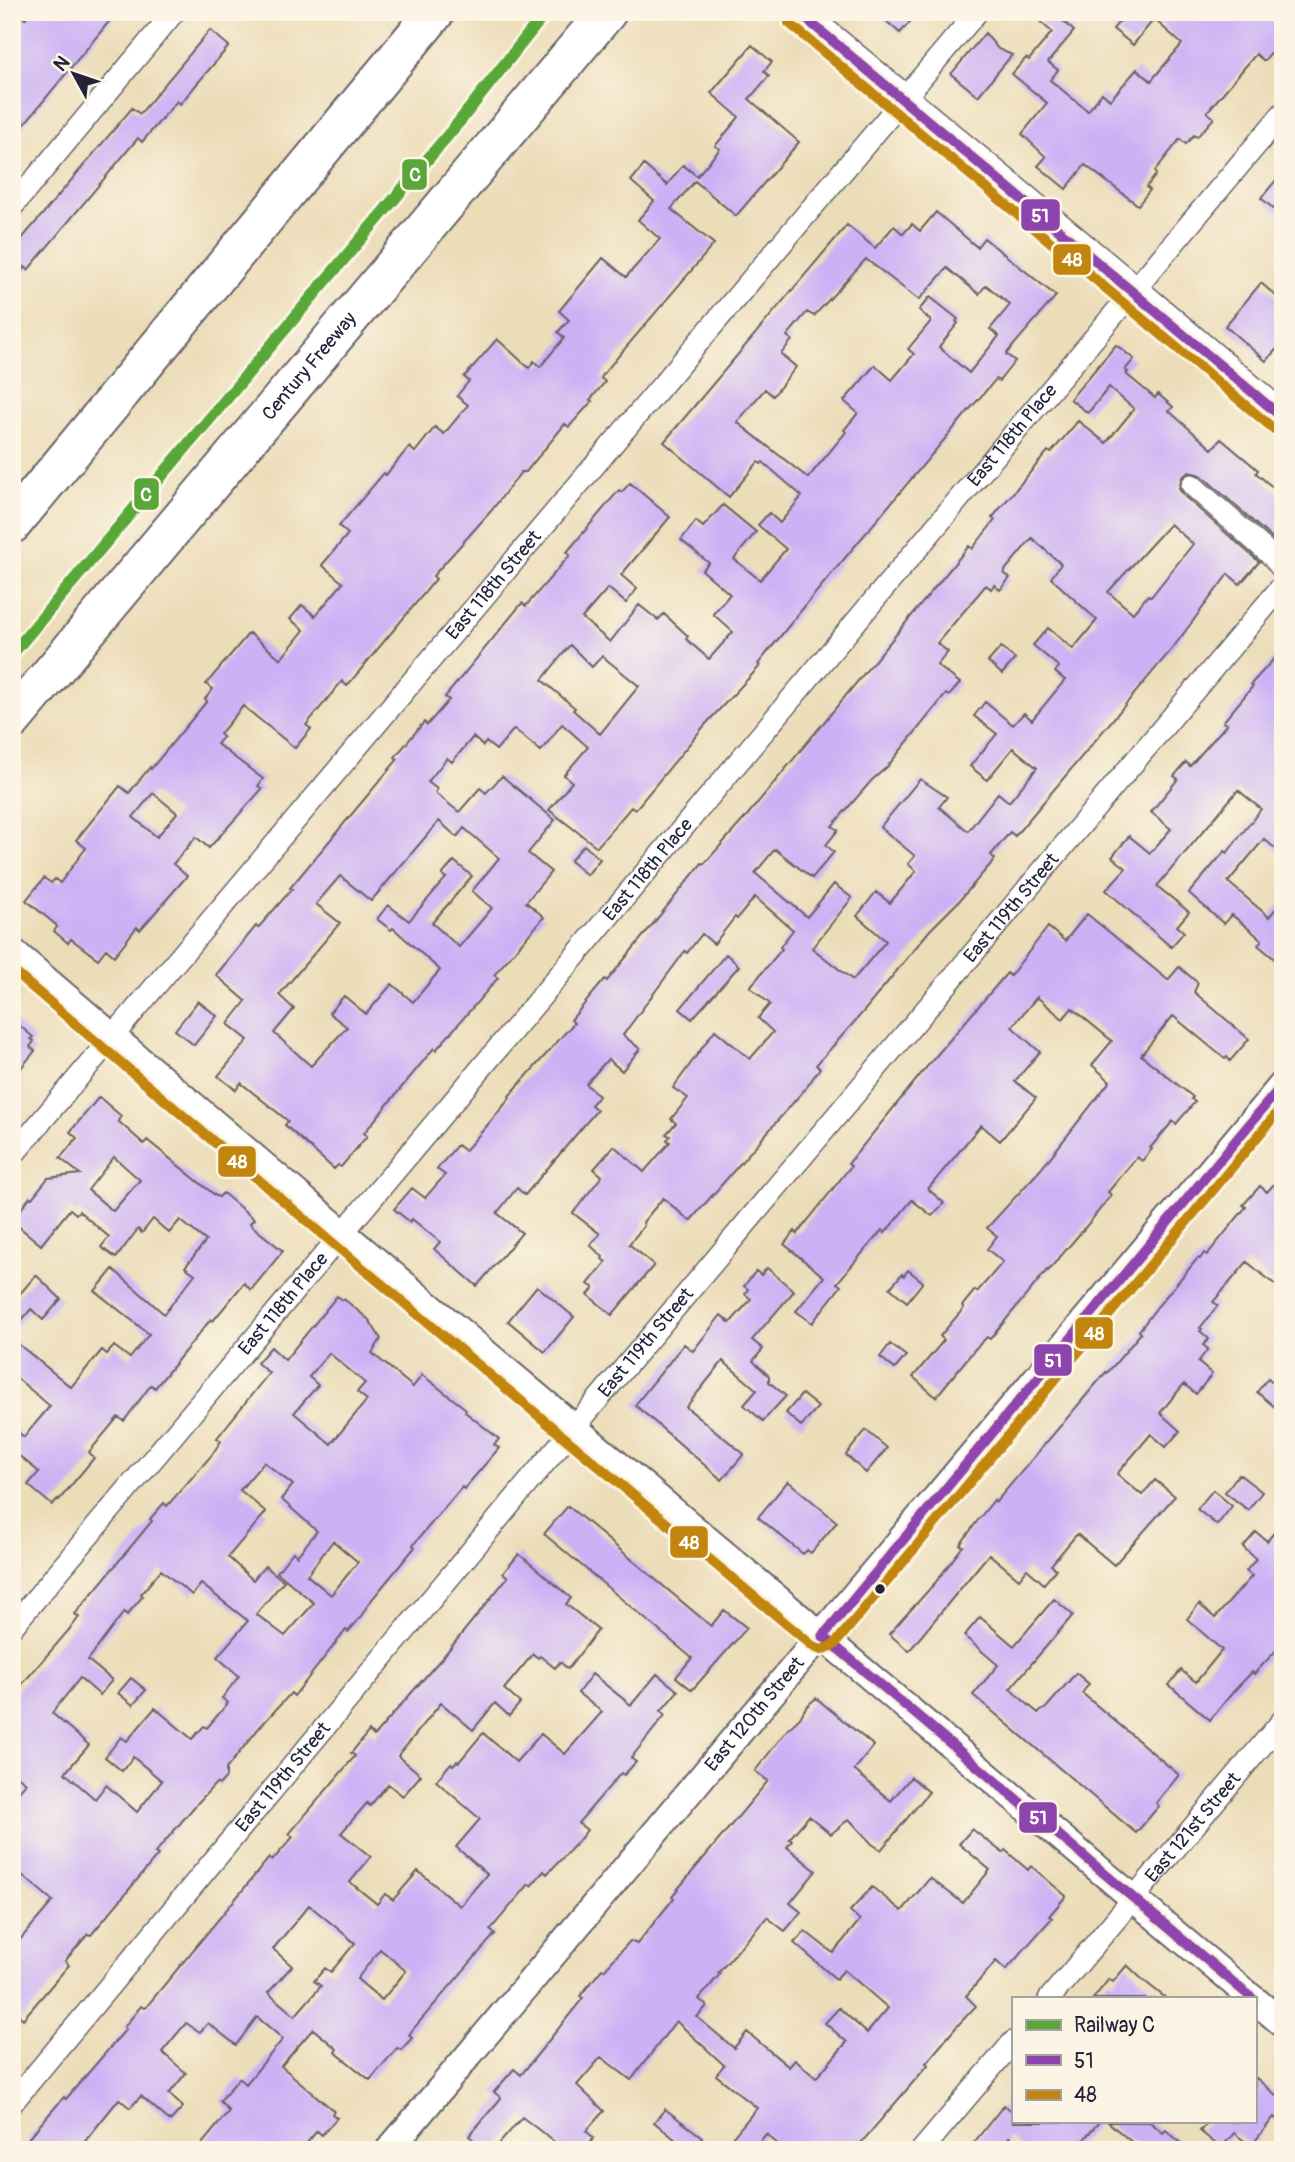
<svg xmlns="http://www.w3.org/2000/svg" width="1295" height="2162" viewBox="0 0 1295 2162" font-family="Pangolin,sans-serif">
<style>
.building{fill:#ccb1f5;fill-rule:evenodd}
.lines{fill:none;stroke-linecap:round;stroke-linejoin:round}
.minor-casing{stroke:#696367;stroke-width:24}
.tertiary-casing{stroke:#696367;stroke-width:30}
.secondary-casing{stroke:#696367;stroke-width:33}
.motorway-casing{stroke:#696367;stroke-width:42}
.minor{stroke:#fff;stroke-width:21}
.tertiary{stroke:#fff;stroke-width:26}
.secondary{stroke:#fff;stroke-width:30}
.motorway{stroke:#fff;stroke-width:38}
.bus-1-casing{stroke:#fcf5e5;stroke-width:16}
.bus-2-casing{stroke:#fcf5e5;stroke-width:16}
.bus-1{stroke:#8e44ad;stroke-width:10}
.bus-2{stroke:#c2850f;stroke-width:10}
.rail-1-casing{stroke:#fcf5e5;stroke-width:18}
.rail-1{stroke:#58a738;stroke-width:12}
.bus-dot{fill:#22223b;stroke:#fcf5e5;stroke-width:2.5}
.labels{text-anchor:middle;dominant-baseline:central;stroke-width:5;stroke-linejoin:round;paint-order:stroke}
.street-label{font-size:19px;fill:#22223b;stroke:#fcf5e5}
.line-badge{stroke:#fcf5e5;stroke-width:2.5}
.badge-label{font-size:19px;text-anchor:middle;font-weight:bold;fill:#fff}
</style>
<rect width="100%" height="100%" fill="#fcf5e5"/>
<filter id="ink" filterUnits="userSpaceOnUse"><feTurbulence type="fractalNoise" baseFrequency=".0143" numOctaves="2"/><feDisplacementMap in="SourceGraphic" scale="14" xChannelSelector="R" yChannelSelector="G"/><feConvolveMatrix kernelMatrix="1 2 1 2 8 2 1 2 1" color-interpolation-filters="sRGB"/></filter>
<filter id="wash" filterUnits="userSpaceOnUse"><feTurbulence type="fractalNoise" baseFrequency=".00686" numOctaves="4" result="noise"/><feDisplacementMap in="SourceGraphic" scale="28" xChannelSelector="R" yChannelSelector="G"/><feGaussianBlur stdDeviation="1.57" result="paint"/><feColorMatrix in="noise" values="0 0 0 0 0 0 0 0 0 0 0 0 0 0 0 0 0 1.4 0 .05"/><feComposite in="paint" operator="in"/></filter>
<g filter="url(#wash)">
<rect width="100%" height="100%" fill="#ecddb9"/>
<g id="blocks">
<!-- building -->
<path class="building" d="M12,12H16L25,19L30,12H117L12,139Z
M876,12H919L900,33Z
M1029,12H1071L1064,22L1074,31L1048,62L1058,70L1050,80L1088,111L1102,93L1110,100L1137,69L1151,81L1182,44L1154,19L1133,45L1113,29L1127,12H1283V38L1264,61L1256,54L1207,112L1214,118L1197,137L1194,135L1186,144L1180,139L1155,171L1156,175L1146,187L1150,190L1138,205L1085,165L1066,189L1038,166L1046,157L1022,134L1047,103L1012,74L1026,58L1029,60L1052,32Z
M210,30L229,46L180,104L177,101L142,142L138,138L28,270L25,267L12,282V234L20,241L132,108L140,114Z
M985,33L998,49L1012,55L978,96L951,74Z
M752,45L772,62L764,71L769,76L749,99L799,142L736,216L695,181L671,209L714,244L604,373L601,378L605,382L590,400L592,401L569,427L565,424L526,472H521L491,511L433,576L436,579L347,686L342,681L306,725L311,729L295,748L243,706L220,734L223,737L217,744L263,779L258,786L262,789L209,848L196,837L173,864L187,876L140,930L137,927L114,956L106,949L98,959L71,939L68,943L54,931L57,927L56,925L26,900L44,878L51,883L55,879L60,883L86,848L76,840L120,786L129,793L150,767L151,769L207,701L205,699L213,689L206,684L249,633L281,659L304,630L290,619L302,605L315,616L343,583L322,565L348,534L339,526L384,473L386,475L409,447L415,452L435,427L444,434L468,405L457,396L469,381L464,377L497,339L529,368L534,361L540,367L564,338L558,332L569,320L559,311L603,258L626,277L660,239L638,220L654,201L631,181L644,165L667,185L683,165L697,176L720,149L715,146L739,117L711,93ZM153,793L177,813L157,837L133,817Z
M1283,172V217L1261,198Z
M936,212L977,247L984,238L1056,296L1006,354L1015,361L999,381L996,379L970,409L808,602L758,664L760,666L704,726L635,810L631,807L597,847L549,810L572,782L564,775L588,747L562,724L541,751L514,729L496,750L486,742L483,746L473,737L452,762L447,758L428,782L437,789L435,793L459,812L480,788L486,793L502,776L555,820L528,853L551,872L526,902L544,917L494,975L498,978L436,1050L434,1048L364,1133L367,1136L341,1167L338,1165L334,1169L285,1125L288,1121L241,1083L236,1090L218,1076L248,1040L228,1024L246,1001L216,975L256,926L258,928L292,889L290,888L398,759L395,757L424,722L427,725L449,700L445,697L522,603L526,606L570,555L567,552L619,490L622,492L630,483L670,517L621,575L637,589L626,603L608,588L582,618L610,642L639,605L658,620L664,614L688,636L686,639L709,659L733,632L713,614L730,594L702,570L709,563L681,540L696,521L703,527L723,505L756,532L734,559L760,580L786,549L758,525L769,513L780,523L802,496L763,462L761,464L758,462L729,497L664,442L847,225L875,248L894,226L903,234L912,224L920,231ZM866,259L919,300L947,268L979,294L986,285L1010,305L990,329L999,336L969,373L939,347L958,323L956,321L958,319L930,297L919,310L931,321L908,349L914,354L892,380L875,365L844,401L858,413L844,430L846,432L808,478L737,422L765,389L773,396L796,367L781,354L792,340L787,336L807,312L814,316ZM570,645L592,667L602,656L639,686L600,734L573,710L575,708L542,680ZM439,821L457,837L464,828L499,858L472,891L492,908L459,947L432,923L472,876L454,861L442,875L446,878L409,921L388,905L377,919L391,930L393,928L440,970L413,1002L392,984L366,1014L344,996L329,1013L347,1027L311,1066L274,1033L294,1009L279,995L340,923L316,904L340,876L371,901Z
M1261,283L1283,302V342L1266,361L1225,326Z
M1116,345L1134,359L1125,370L1128,372L1126,374L1155,398L1158,394L1171,405L1173,407L1169,411L1212,449L1221,439L1258,470L1256,473L1283,496V531L1275,541L1201,475L1189,472L1182,477L1179,488L1183,495L1259,562L1240,584L1228,574L1172,649L1015,836L1010,832L991,855L995,859L960,900L930,930L864,1011L816,1065L820,1068L806,1088L690,1221L663,1198L643,1222L644,1226L629,1244L654,1265L612,1315L588,1295L594,1288L588,1284L606,1262L602,1259L603,1257L590,1245L600,1234L573,1213L602,1176L594,1169L614,1146L644,1172L670,1142L667,1140L670,1136L666,1134L676,1123L671,1119L688,1098L673,1088L715,1030L750,1059L773,1032L758,1018L770,1004L750,987L782,949L780,947L793,930L755,897L737,919L735,917L714,944L702,934L687,953L685,951L623,1035L640,1049L622,1071L608,1059L586,1084L599,1096L591,1105L597,1110L525,1195L517,1188L497,1213L522,1233L477,1286L434,1249L440,1242L412,1219L410,1222L394,1209L412,1188L425,1198L445,1175L437,1169L457,1145L465,1151L491,1121L510,1098L509,1096L574,1023L571,1020L605,979L607,981L702,863L704,864L745,818L969,546L972,549L995,520L992,518L1048,451L1051,453L1078,421L1106,443L1134,409L1109,387L1088,413L1070,399ZM1170,524L1193,544L1151,597L1148,595L1133,613L1108,592ZM1032,538L1061,564L1051,578L1097,620L1073,649L1048,628L1033,645L1059,667L1055,672L1065,680L1032,720L1024,713L1013,725L985,702L974,716L997,734L970,766L987,780L1013,748L1037,768L1009,802L998,793L968,831L939,807L947,797L920,779L880,827L915,856L908,864L916,871L890,903L876,892L857,916L886,941L853,980L812,948L852,898L834,884L807,917L755,873L775,849L812,878L834,852L826,845L838,830L832,826L872,780L887,767L946,694L949,696L960,683L937,665L948,652L937,643L986,585L991,589L994,585L1000,590L1010,578L1004,573L1006,569Z
M1001,647L1015,659L1002,674L988,662Z
M1283,649V855L1264,839L1228,882L1269,917L1283,900V966L1258,945L1262,940L1232,915L1224,924L1189,893L1225,851L1227,853L1261,809L1238,790L1157,886L1189,912L1177,926L1184,932L1171,947L1106,890L1126,868L1112,857L1129,836L1150,853L1171,829L1151,812L1178,779L1174,776L1186,762L1190,766L1227,724L1223,722L1253,686L1251,684Z
M584,845L600,859L587,875L570,861Z
M1087,914L1168,980L1179,967L1198,983L1194,992L1249,1039L1230,1061L1227,1057L1225,1059L1173,1016L1141,1055L1193,1097L1191,1099L1195,1102L1176,1124L1173,1121L1150,1148L1152,1149L1142,1161L1137,1157L1108,1192L1111,1195L1089,1223L1048,1271L1047,1270L990,1339L987,1337L975,1349L936,1397L913,1377L944,1340L940,1336L964,1308L962,1306L975,1290L977,1292L1003,1262L987,1249L997,1236L987,1228L1041,1169L1110,1081L1092,1065L1112,1041L1072,1008L1063,1019L1037,997L1012,1027L1040,1052L1015,1081L1036,1098L1000,1141L981,1125L928,1189L944,1203L932,1216L912,1200L885,1233L882,1230L837,1283L841,1286L812,1323L796,1311L824,1277L784,1244L795,1231L797,1234L851,1166L848,1164L925,1069L1007,973L1010,976L1048,927L1065,941Z
M726,954L739,966L692,1019L680,1009Z
M198,1001L217,1016L194,1045L175,1030Z
M12,1019L33,1037L31,1039L34,1041L30,1047L35,1051L12,1079Z
M99,1097L121,1116L118,1121L144,1144L147,1140L216,1196L219,1197L223,1193L254,1219L250,1223L252,1226L283,1251L251,1290L244,1283L213,1321L211,1319L155,1388L151,1385L124,1421L118,1417L89,1452L94,1458L59,1500L58,1499L52,1505L28,1485L39,1472L12,1450V1427L24,1437L50,1406L12,1374V1339L71,1387L102,1350L107,1354L114,1346L130,1358L149,1334L95,1291L113,1269L164,1314L195,1274L185,1267L206,1241L180,1220L169,1233L153,1219L142,1233L138,1229L116,1258L101,1247L109,1237L79,1211L76,1214L70,1209L41,1245L12,1221L30,1197L32,1198L48,1178L80,1174L60,1158L77,1138L70,1132ZM114,1157L140,1180L113,1211L88,1190Z
M1283,1174V1291L1247,1262L1213,1302L1218,1305L1200,1328L1202,1329L1200,1331L1209,1339L1203,1345L1208,1349L1198,1362L1212,1374L1196,1394L1184,1384L1160,1413L1180,1431L1166,1447L1151,1434L1117,1474L1142,1495L1155,1480L1175,1496L1114,1565L1077,1534L1051,1565L1056,1569L1044,1584L1027,1569L1019,1579L989,1554L909,1651L889,1634L935,1583L963,1546L960,1545L978,1520L994,1500L996,1502L1106,1372L1107,1373L1115,1364L1141,1333L1139,1331L1157,1307L1198,1258L1200,1259L1204,1253L1207,1255L1246,1207L1243,1205L1260,1186L1267,1192Z
M767,1268L794,1291L752,1340L763,1349L753,1361L769,1376V1382L786,1396L763,1421L744,1405L757,1390L723,1361L686,1407L744,1454L722,1480L635,1405L684,1344L693,1351L721,1315L730,1323L751,1299L745,1294L748,1289L744,1286L756,1271L761,1275Z
M908,1270L923,1282L907,1302L890,1288L902,1274L904,1276Z
M36,1275L61,1299L43,1320L31,1309L12,1332V1303Z
M537,1286L574,1317L545,1352L508,1321Z
M337,1296L343,1300L344,1299L369,1320L381,1339L372,1353L413,1387L422,1375L466,1409L465,1412L499,1439L494,1445L499,1448L464,1489L462,1487L413,1545L415,1547L369,1603L360,1618L348,1632L346,1630L294,1696L291,1693L259,1728L226,1769V1777L219,1785L216,1783L194,1807L155,1853L158,1855L127,1892L91,1935L88,1934L65,1961L69,1965L23,2019L12,2009V1949L53,1901L22,1875L12,1886V1799L26,1783L12,1772V1696L74,1624L79,1617L75,1614L152,1521L150,1519L164,1503L167,1506L211,1456L221,1441L217,1438L269,1373L257,1363L271,1347L285,1360ZM329,1353L365,1383L357,1392L367,1400L331,1444L294,1413L318,1385L309,1377ZM264,1462L293,1485L281,1499L317,1531L297,1556L293,1552L277,1572L314,1603L285,1636L256,1614L284,1581L265,1566L253,1580L228,1557L266,1512L240,1490ZM333,1541L358,1562L331,1595L307,1575ZM161,1570L192,1595L201,1584L248,1621L217,1657L239,1676L222,1698L228,1703L207,1728L204,1726L192,1739L155,1708L127,1741L121,1737L105,1757L122,1771L133,1757L162,1781L137,1812L106,1785L95,1799L65,1773L89,1745L52,1713L80,1678L100,1695L112,1680L88,1660L124,1612L127,1615L143,1596L141,1594Z
M890,1344L906,1356L895,1369L880,1357Z
M1268,1378L1283,1391V1400L1276,1408L1257,1392Z
M802,1394L818,1407L801,1426L786,1413Z
M866,1430L887,1448L866,1473L846,1455Z
M1239,1474L1262,1492L1248,1510L1225,1492Z
M788,1481L837,1522L811,1553L807,1550L803,1554L758,1517Z
M1213,1490L1232,1506L1217,1525L1197,1509Z
M568,1506L711,1626L724,1610L747,1628L692,1690L676,1677L692,1658L544,1534Z
M1283,1522V1643L1254,1674L1252,1672L1234,1691L1210,1720L1169,1685L1181,1670L1196,1682L1222,1650L1187,1619L1199,1604L1215,1618L1252,1576L1246,1571L1256,1559L1243,1547L1256,1532L1267,1541Z
M519,1554L571,1598L566,1604L598,1630L568,1669L560,1662L555,1668L540,1656L538,1658L533,1654L504,1689L520,1703L509,1716L495,1703L473,1730L441,1703L398,1756L421,1775L403,1796L388,1784L370,1806L367,1803L341,1833L371,1857L350,1882L377,1904L385,1894L393,1900L418,1871L460,1906L487,1874L456,1847L480,1819L436,1781L451,1763L453,1765L457,1761L459,1762L483,1733L516,1762L541,1734L565,1754L602,1712L578,1693L592,1674L631,1705L657,1674L678,1691L661,1711L665,1715L631,1758L636,1762L624,1775L621,1773L578,1823L587,1830L576,1844L547,1874L544,1871L531,1886L529,1884L490,1930L495,1934L414,2028L409,2035L412,2038L401,2050L397,2048L370,2080L335,2052L337,2049L313,2029L281,2066L334,2111L332,2114L337,2118L322,2135L317,2131L301,2150H197L229,2111L220,2101L239,2078L246,2084L283,2039L257,2017L236,2045L208,2023L200,2032L186,2023L162,2052L186,2073L169,2094L183,2107L170,2121L141,2096L130,2108L119,2099L78,2150H38L27,2140L64,2097L66,2099L126,2029L124,2027L141,2006L144,2008L147,2006L269,1858L272,1861L293,1837L289,1834L355,1756L351,1753L369,1731L374,1736L447,1652L508,1577L503,1573ZM309,1905L355,1943L331,1972L325,1968L314,1981L321,1986L295,2016L268,1993L292,1966L273,1949ZM380,1949L406,1971L382,2000L357,1979Z
M1054,1599L1073,1615L1010,1689L1038,1713L1046,1708L1076,1673L1089,1684L1082,1693L1179,1775L1156,1803L1159,1806L1136,1833L973,1695L998,1665L964,1636L980,1617L1014,1646Z
M131,1678L146,1690L133,1705L118,1693Z
M816,1698L874,1746L854,1770L891,1801L911,1777L929,1792L881,1850L872,1844L849,1819L831,1834L809,1816L789,1839L792,1841L787,1847L816,1871L790,1903L801,1912L785,1931L767,1917L718,1973L720,1974L699,1999L707,2006L697,2017L734,2048L747,2032L789,2067L795,2060L816,2078L847,2042L825,2023L839,2008L867,2033L888,2008L844,1970L836,1979L794,1943L805,1931L833,1953L860,1920L850,1911L872,1887L902,1911L930,1878L963,1903L990,1870L959,1844L972,1829L1003,1853L1005,1850L1028,1870L1031,1866L1066,1896L1049,1916L1052,1918L1006,1970L996,1961L966,1996L976,2006L958,2025L926,2063L928,2065L855,2150H785L766,2134L753,2150H747L732,2138L757,2108L716,2075L724,2065L676,2021L631,2080L601,2057L577,2085L604,2111L586,2131L594,2138L584,2150H565L522,2117L494,2150H485L469,2136L501,2098L494,2092L514,2069L521,2075L583,1998L580,1996L602,1969L604,1970L630,1941L637,1944L674,1898L672,1896L768,1781L755,1771L788,1729L800,1718L806,1707Z
M1127,1965L1143,1980L1167,1999H1093L1109,1979L1113,1982Z
M1255,2077L1283,2101V2125L1274,2117L1251,2146L1234,2133L1221,2148L1200,2131L1208,2122H1255Z
M1004,2105L1013,2112V2122H1099L1075,2150H1025L1009,2137L1004,2150H968Z
M665,2109L702,2137L692,2150H688L654,2122Z
M1108,2122H1150L1163,2133L1166,2130L1189,2150H1141Z"/>
</g>
</g>
<g filter="url(#ink)">
<use href="#blocks" fill-opacity="0" stroke="#696367" stroke-width="2"/>
<g class="lines">
<defs>
<g id="minor">
<path d="M12,207L174,12"/>
<path d="M1192,485L1273,557L1283,570"/>
<path id="s1" d="M12,1156L977,12"/>
<path id="s2" d="M12,1627L1283,113"/>
<path id="s3" d="M1049,1999L1283,1720"/>
<path id="s4" d="M12,2103L547,1460L1283,585"/>
<path d="M922,2150L1013,2042"/>
</g>
<g id="tertiary">
<path d="M12,951L343,1233L1253,1999"/>
<path d="M1255,2000L1283,2024"/>
<path id="s5" d="M389,2150L1283,1084"/>
</g>
<path id="secondary" d="M798,12L1134,291L1283,418"/>
<g id="motorway">
<path d="M12,524L435,12"/>
<path id="s6" d="M12,720L607,12"/>
</g>
</defs>
<!-- minor casing -->
<use href="#minor" class="minor-casing"/>
<!-- tertiary casing -->
<use href="#tertiary" class="tertiary-casing"/>
<!-- secondary casing -->
<use href="#secondary" class="secondary-casing"/>
<!-- motorway casing -->
<use href="#motorway" class="motorway-casing"/>
<!-- minor -->
<use href="#minor" class="minor"/>
<!-- tertiary -->
<use href="#tertiary" class="tertiary"/>
<!-- secondary -->
<use href="#secondary" class="secondary"/>
<!-- motorway -->
<use href="#motorway" class="motorway"/>
<defs>
<path id="bus-1" d="M798,12L1283,418
M823,1636L1283,1084
M823,1636L1253,1999"/>
<path id="bus-2" d="M789,23L1274,429
M12,970L334,1244L814,1647L821,1650L834,1645L1283,1106"/>
</defs>
<!-- bus-1 casing -->
<use href="#bus-1" class="bus-1-casing"/>
<!-- bus-2 casing -->
<use href="#bus-2" class="bus-2-casing"/>
<!-- bus-1 -->
<use href="#bus-1" class="bus-1"/>
<!-- bus-2 -->
<use href="#bus-2" class="bus-2"/>
<defs>
<path id="rail-1" d="M12,654L459,122L546,12"/>
</defs>
<!-- rail-1 casing -->
<use href="#rail-1" class="rail-1-casing"/>
<!-- rail-1 -->
<use href="#rail-1" class="rail-1"/>
</g>
</g>
<!-- markers -->
<circle class="bus-dot" cx="880" cy="1589" r="6"/>
<g class="labels">
<!-- street labels -->
<g class="street-label">
<text stroke="none"><textPath href="#s6" startOffset="462">Century Freeway</textPath></text>
<text stroke="none"><textPath href="#s2" startOffset="1556">East 118th Place</textPath></text>
<text stroke="none"><textPath href="#s1" startOffset="747">East 118th Street</textPath></text>
<text stroke="none"><textPath href="#s2" startOffset="989">East 118th Place</textPath></text>
<text stroke="none"><textPath href="#s4" startOffset="1558">East 119th Street</textPath></text>
<text stroke="none"><textPath href="#s2" startOffset="422">East 118th Place</textPath></text>
<text stroke="none"><textPath href="#s4" startOffset="990">East 119th Street</textPath></text>
<text stroke="none"><textPath href="#s5" startOffset="569">East 120th Street</textPath></text>
<text stroke="none"><textPath href="#s4" startOffset="424">East 119th Street</textPath></text>
<text stroke="none"><textPath href="#s3" startOffset="224">East 121st Street</textPath></text>
</g>
</g>
<g class="line-badge">
<rect x="401" y="158" width="27" height="33" rx="7" fill="#58a738"/>
<rect x="1020" y="198" width="41" height="34" rx="7" fill="#8e44ad"/>
<rect x="1052" y="243" width="40" height="33" rx="7" fill="#c2850f"/>
<rect x="133" y="477" width="27" height="34" rx="7" fill="#58a738"/>
<rect x="217" y="1145" width="40" height="33" rx="7" fill="#c2850f"/>
<rect x="1074" y="1316" width="40" height="34" rx="7" fill="#c2850f"/>
<rect x="1033" y="1343" width="40" height="34" rx="7" fill="#8e44ad"/>
<rect x="669" y="1525" width="40" height="34" rx="7" fill="#c2850f"/>
<rect x="1018" y="1801" width="40" height="33" rx="7" fill="#8e44ad"/>
</g>
<g class="badge-label">
<text x="415" y="181">C</text>
<text x="1040" y="222">51</text>
<text x="1072" y="266">48</text>
<text x="146" y="501">C</text>
<text x="237" y="1168">48</text>
<text x="1094" y="1340">48</text>
<text x="1053" y="1367">51</text>
<text x="689" y="1549">48</text>
<text x="1038" y="1824">51</text>
</g>
<!-- margin -->
<rect width="1295" height="2162" fill="none" stroke="#fcf5e5" stroke-width="42"/>
<!-- legend -->
<rect x="1012" y="1997" width="245" height="126" fill="#fcf5e5" stroke="#a5a1a1" stroke-width="2"/>
<rect x="1026" y="2020" width="35" height="10" fill="#58a738" stroke="#a5a1a1" stroke-width="2"/>
<text x="1074" y="2032" font-size="21" fill="#22223b">Railway C</text>
<rect x="1026" y="2055" width="35" height="10" fill="#8e44ad" stroke="#a5a1a1" stroke-width="2"/>
<text x="1074" y="2068" font-size="21" fill="#22223b">51</text>
<rect x="1026" y="2090" width="35" height="10" fill="#c2850f" stroke="#a5a1a1" stroke-width="2"/>
<text x="1074" y="2102" font-size="21" fill="#22223b">48</text>
<!-- north arrow -->
<g transform="translate(74 74) rotate(310)" stroke="#fcf5e5" stroke-width="5" paint-order="stroke">
<path d="M0-5L12 26L0 18L-12 26Z" fill="#22223b"/>
<text y="-10" font-size="19" font-weight="bold" text-anchor="middle" fill="#22223b">N</text>
</g>
</svg>
